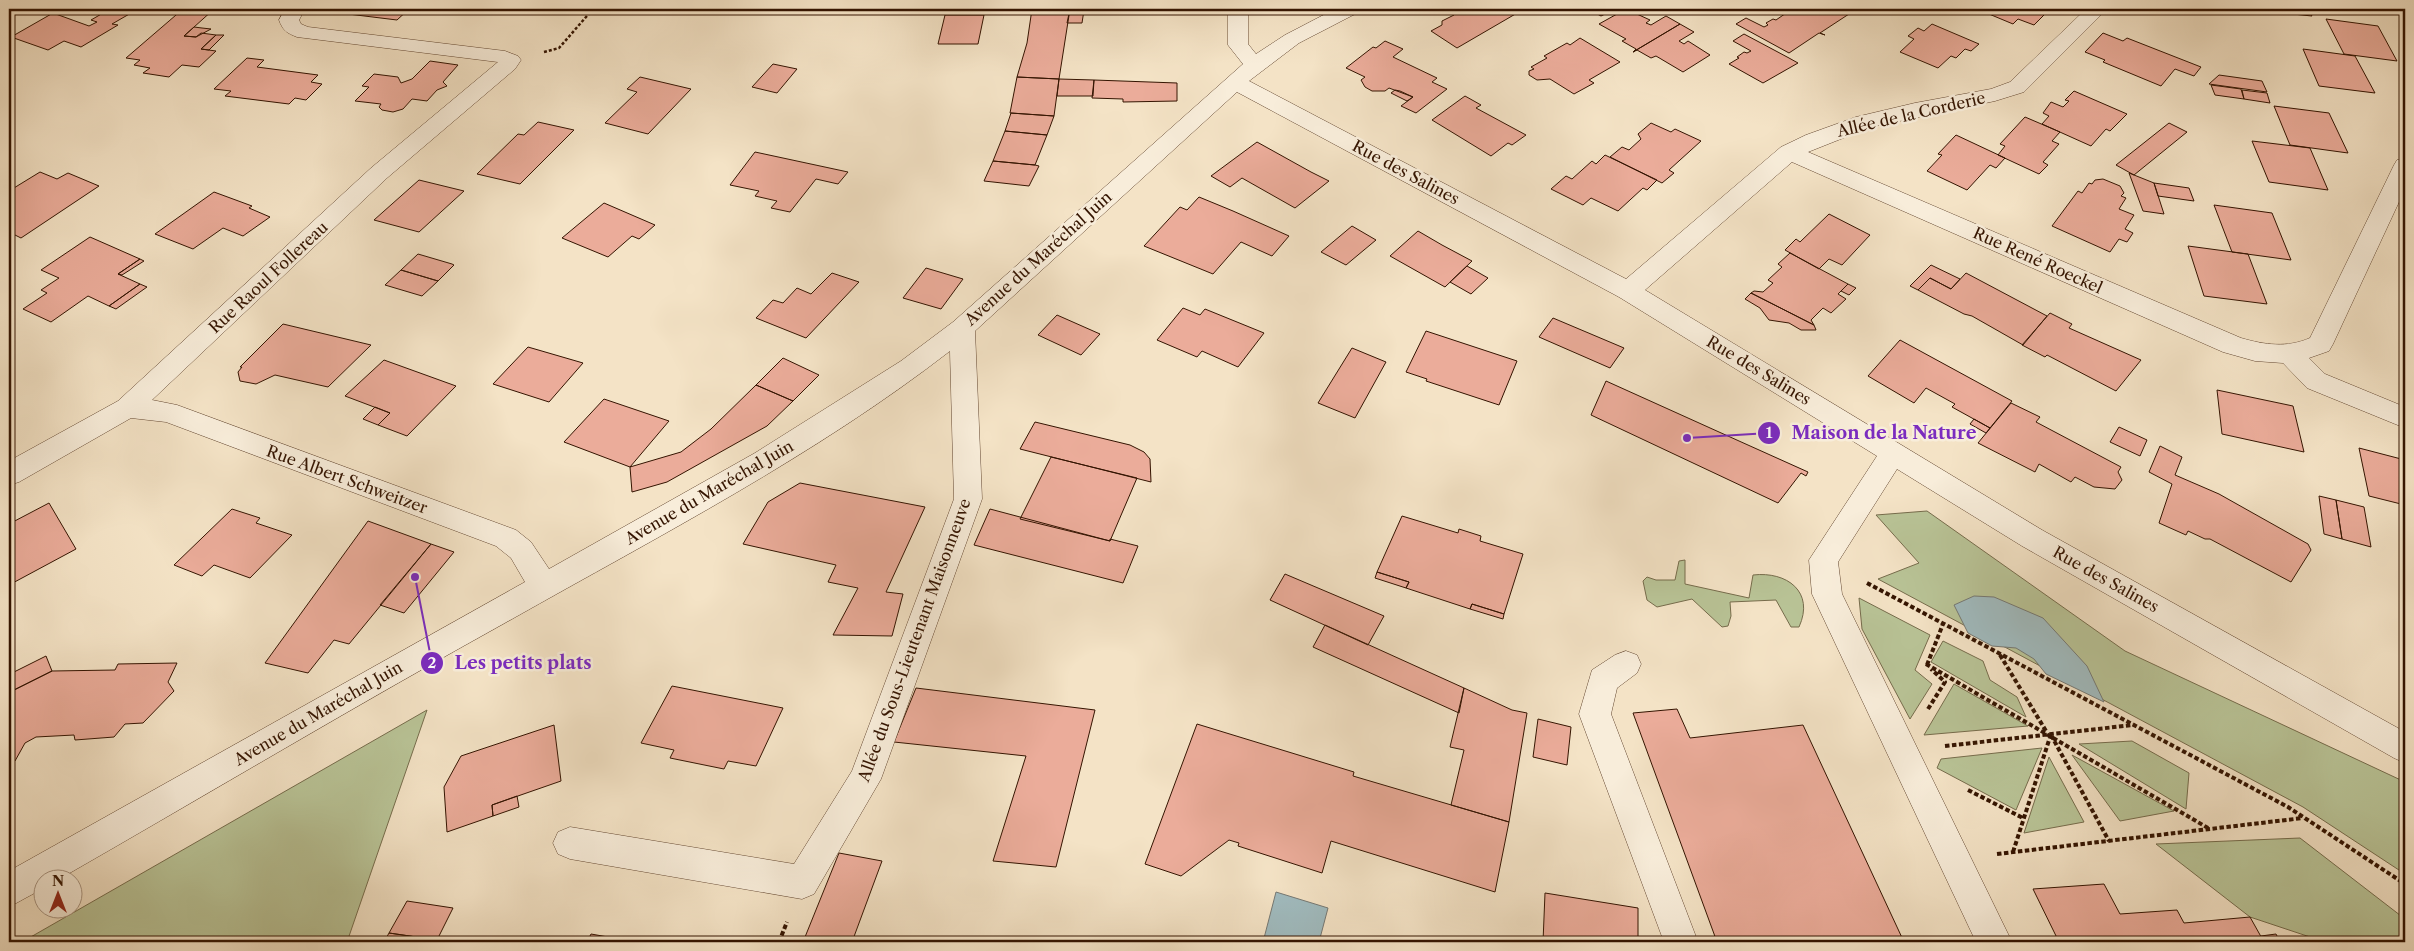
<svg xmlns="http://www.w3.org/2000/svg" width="2414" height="951" viewBox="0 0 2414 951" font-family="'Libre Caslon Text',serif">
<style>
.green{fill:#b9c497;stroke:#766c4c}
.water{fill:#a0bbbf;stroke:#757873}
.building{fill:#ebac9a;stroke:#341401}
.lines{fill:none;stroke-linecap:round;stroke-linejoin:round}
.minor-casing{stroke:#644832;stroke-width:1}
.path-far1{stroke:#341401;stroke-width:2.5;stroke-dasharray:3 2;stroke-linecap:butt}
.path{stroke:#341401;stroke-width:4;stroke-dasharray:4.5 2.5;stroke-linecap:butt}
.minor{fill:#f8edda;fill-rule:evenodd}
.labels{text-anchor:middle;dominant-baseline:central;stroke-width:5;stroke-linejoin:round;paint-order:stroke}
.street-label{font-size:16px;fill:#341401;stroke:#f8edda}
.leader{fill:none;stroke:#7b2cbf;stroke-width:2}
.callout-dot{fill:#7b2cbf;stroke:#f8edda;stroke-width:2}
.mark-label{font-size:15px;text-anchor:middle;font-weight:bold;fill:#fff}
.callout-label{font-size:18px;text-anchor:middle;font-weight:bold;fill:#7b2cbf;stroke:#f8edda;stroke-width:5;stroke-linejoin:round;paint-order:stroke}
</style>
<rect width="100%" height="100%" fill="#f4e3c6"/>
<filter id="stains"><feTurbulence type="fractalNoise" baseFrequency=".004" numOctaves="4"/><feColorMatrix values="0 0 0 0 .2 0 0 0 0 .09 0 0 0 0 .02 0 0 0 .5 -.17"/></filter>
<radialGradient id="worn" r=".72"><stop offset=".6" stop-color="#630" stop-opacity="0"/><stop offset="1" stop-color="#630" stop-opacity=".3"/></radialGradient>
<!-- green -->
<path class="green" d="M1927,511L2125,651L2405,782V874L2303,807L1878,579L1919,563L1876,515Z
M1685,560V584L1749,598L1753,575C1787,571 1815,592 1799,627H1791L1776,600L1730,602L1731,616L1728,626L1722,627L1692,599L1657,607L1647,600L1643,581L1647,577L1656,580H1675L1679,561Z
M1859,598L1930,635L1915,670L1932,684L1910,719L1862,629Z
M1943,641L1983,661L1990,680L2017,697L2026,717L1931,662Z
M1954,684L2028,726L1924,735Z
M427,710L347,942H22Z
M2132,741L2189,773L2186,809L2079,744Z
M2042,748L2016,810L1937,768L1941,759Z
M2072,755L2174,811L2120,821Z
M2049,757L2084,822L2024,833Z
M2300,838L2405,919V942H2325L2250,917L2156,844Z"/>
<!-- water -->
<path class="water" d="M1974,596L1994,597L2043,618L2087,666L2104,702L2046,674L2034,659L2016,648L1992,646L1968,633L1954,605Z
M1276,892L1328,908L1319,942H1263Z"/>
<!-- building -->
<path class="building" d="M110,9H138L112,24L118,25L81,47L64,41L48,50L11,37L53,13L89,26L97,22L91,20Z
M183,9L213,10L184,36L196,37L201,33L216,35L201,49L216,51L199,67L182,65L169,77L143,73L150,68L134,65L140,60L126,58Z
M345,9H409L397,20L340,13Z
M1032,9H1070L1059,79L1017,77L1027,43Z
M1070,9L1084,10L1082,23H1067Z
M1070,9H1123L1122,11Z
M1459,9H1524L1457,48L1431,31L1442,25V21L1454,15L1450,13Z
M1588,9H1615L1601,16Z
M1626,9L1650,20L1646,23L1651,25L1666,16L1680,24L1633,52L1636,49L1622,41L1626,39L1599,24Z
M1792,9H1839L1849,14L1820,33L1825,35L1819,33L1789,53L1736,24L1746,18L1764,27L1768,25L1766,23L1773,19L1776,20Z
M1977,9H2046L2049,10L2034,25L2018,19L2013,24Z
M2275,9H2308L2312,16L2273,12Z
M945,15H984L978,44H938Z
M2326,19L2378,26L2397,61L2344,54Z
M1680,24L1694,32L1679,41L1684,44L1688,41L1710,55L1683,72L1656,56L1651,58L1637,50L1633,52Z
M1932,24L1979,44L1971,51L1965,49L1956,58L1951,56L1938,68L1900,52L1914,39L1908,36L1918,28L1924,31Z
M194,27L202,28L211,29L196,37L184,36Z
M2103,33L2123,41L2127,38L2201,67L2194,76L2175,69L2161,86L2103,62L2105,60L2085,52Z
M1744,34L1789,58L1798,63L1763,83L1729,64L1739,58L1737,57L1744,52L1747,53L1751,51L1733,41Z
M216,35H224L209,50L201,49Z
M1580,38L1620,62L1589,80L1594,83L1574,94L1550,79L1537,80L1529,75V71L1534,69L1531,67L1547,58L1544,56L1567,43L1570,45Z
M1385,41L1403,49L1393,57L1437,78L1432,82L1447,89L1416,113L1401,106L1413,97L1389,88L1385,91H1372L1365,87L1361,80L1365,77L1346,68L1373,47L1376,48Z
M2303,49L2355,56L2375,93L2319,86Z
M247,58L264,60L257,67L318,75L311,82L322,84L306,100L295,98L289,104L225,96L231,91L214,89Z
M430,61L458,65L443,82L447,86L437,90L427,101L412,99L403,109L393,112L382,110L379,107L381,104L355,101L369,87L362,86L374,74L398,77L401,83L412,79Z
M773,64L797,69L777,93L752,87Z
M2219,75L2262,81L2267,92L2209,84Z
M640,77L691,89L648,134L605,123L637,92L627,89Z
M1017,77L1059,79L1054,116L1010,113Z
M1059,79L1094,80L1093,96H1057Z
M1094,80L1177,83V101L1123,102V99L1092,98Z
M2211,85L2241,89L2244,99L2215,95Z
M1395,90L1400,91L1413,97L1407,101L1391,93Z
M2242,90L2267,93L2270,103L2244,99Z
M2074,91L2127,114L2110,131L2106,129L2091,146L2042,124L2049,116L2043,113L2051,102L2063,107L2069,101L2065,100Z
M1465,96L1481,105L1476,108L1526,135L1512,145L1508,143L1491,156L1432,120Z
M2274,106L2329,113L2348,153L2290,145Z
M1011,113L1054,116L1047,135L1005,131Z
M2025,117L2060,132L2052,141L2059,144L2043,162L2048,165L2039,174L1998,155L2005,146L2000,144Z
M538,122L574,130L520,184L477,174L518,134L524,135Z
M1651,123L1671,132L1675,129L1701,141L1669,170L1674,173L1662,183L1610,157L1622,147L1629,150L1641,139L1638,134Z
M2169,123L2187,132L2134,175L2116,165Z
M1005,131L1047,135L1035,165L993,161Z
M1956,135L2005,158L1996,168L1990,165L1967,190L1927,171L1942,155L1938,154Z
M2252,141L2310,148L2328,190L2269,182Z
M1257,142L1311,172L1329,181L1295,208L1242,178L1230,187L1211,176Z
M755,152L848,172L838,184L816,179L790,212L771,208L777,201L755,196L759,191L730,185Z
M1605,155L1657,180L1647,190L1643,188L1618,211L1591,198L1583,205L1551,189L1566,176L1572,179L1592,161L1596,164Z
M993,161L1035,165L1039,166L1029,186L984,181Z
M40,172L57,179L68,173L99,186L21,238L9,232V191Z
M2129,173L2154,183L2164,214L2143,211Z
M2103,179L2120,186L2124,193L2121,196L2126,198L2119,209L2134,215L2125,229L2133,233L2127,242L2119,239L2110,252L2052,226L2078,191L2082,193L2089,183L2092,184L2095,180Z
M419,180L464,191L419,232L374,220Z
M2154,183L2189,188L2194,201L2158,196Z
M214,192L252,206L249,208L270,217L243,236L223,228L193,249L155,234Z
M1199,197L1233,211L1289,236L1272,256L1241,242L1213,274L1144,246L1180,207L1187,210Z
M604,203L655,225L639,239L632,236L608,257L562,238Z
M2214,205L2272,213L2291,260L2232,252Z
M1829,214L1870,235L1842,265L1829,259L1819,269L1785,250L1796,239L1800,242Z
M1352,226L1376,240L1346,265L1321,252Z
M1418,231L1442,245L1472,261L1445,287L1390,256Z
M90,237L140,259L118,274L140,284L109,306L88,296L51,322L23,309L47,293L41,290L59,278L41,270Z
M2188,246L2248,254L2267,304L2204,296Z
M1790,253L1848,284L1838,294L1846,299L1831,313L1823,308L1811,320L1814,325L1751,293L1754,291L1763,292L1773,283L1768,280L1782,267L1778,264Z
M418,254L452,264L454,265L438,281L401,270Z
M140,259L144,261L122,275L118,274Z
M1931,265L1960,279L1951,289L1930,278L1918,290L1910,286Z
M1467,266L1488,278L1471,294L1450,282Z
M926,268L963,279L941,309L903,298Z
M401,270L438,281L422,296L385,285Z
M832,273L859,282L806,338L756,318L773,300L783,303L797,288L811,294Z
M1966,273L2047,316L2023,345L1972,316L1964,314L1918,290L1930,278L1951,289Z
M140,284L147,287L116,309L109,306Z
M1848,284L1856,288L1849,295L1841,291Z
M1751,293L1814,325L1816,330H1801L1789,323L1769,320L1760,308L1745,299Z
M1183,308L1200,315L1205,309L1264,333L1238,367L1202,351L1197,357L1157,340Z
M2050,313L2072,324L2069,328L2141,360L2116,391L2047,355L2045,357L2022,345Z
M1057,315L1100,334L1081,355L1038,335Z
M1553,318L1624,348L1610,368L1539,337Z
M283,324L371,345L328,387L275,375L256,384L240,381L238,372L242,367H240Z
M1426,331L1517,361L1499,405L1426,381L1427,379L1406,372Z
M1900,340L2012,401L1990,428L1952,407L1955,404L1926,388L1914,403L1868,376Z
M528,347L583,363L549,402L493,384Z
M1352,348L1386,362L1355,418L1318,403Z
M783,358L819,375L793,401L756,385Z
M384,360L456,386L407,436L378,425L390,413L345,396Z
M1606,381L1719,432L1808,472L1806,476L1801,473L1778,503L1591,415Z
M756,385L793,401L767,426L667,482L632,492L630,467L681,452L711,429Z
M2217,390L2293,406L2304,452L2222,434Z
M604,399L669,421L630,467L564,442Z
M2011,403L2040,417L2036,422L2121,467L2118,472L2122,480L2115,489L2094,487L2075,477L2071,482L2039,464L2035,472L1978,443Z
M375,407L390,413L378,425L363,419Z
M1974,419L1990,428L1986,433L1970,424Z
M1035,422L1130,445L1144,452L1150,459L1151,482L1020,449Z
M2119,427L2147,440L2140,456L2110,442Z
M2160,446L2182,457L2175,475L2219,494L2308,544L2311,550L2291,582L2210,539H2205L2188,531L2186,535L2159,523L2172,484L2149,472Z
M2359,448L2405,460V505L2369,496Z
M1051,457L1137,478L1110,541L1020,519Z
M800,483L925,507L886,592L903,594L892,636L833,635L858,588L828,582L836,565L743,544L768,502Z
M2319,496L2336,500L2342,539L2324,534Z
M2336,500L2364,507L2371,547L2342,539Z
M49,503L76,549L9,585V524Z
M232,509L260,518L256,523L292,535L250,578L214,565L202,576L174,565Z
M990,509L1110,541V539L1138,546L1123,583L974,545Z
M1402,516L1458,533L1459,529L1481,536L1480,541L1523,554L1504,614L1472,604L1470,609L1406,588L1409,582L1377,572Z
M368,521L431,544L349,644L334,640L308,673L265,663Z
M431,544L454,552L404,613L380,605Z
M1377,572L1409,582L1406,588L1375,578Z
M1285,574L1384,616L1368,645L1270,600Z
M1472,604L1504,614L1503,619L1470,609Z
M1325,625L1464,688L1459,713L1313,647Z
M46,656L52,671L14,690L10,674Z
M177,663L168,682L174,691L143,723L125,724L114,737L75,740L74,735L36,737L25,743L15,761L9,762V688L13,686L14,690L52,671L115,670L118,664Z
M672,686L783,708L756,766L728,761L724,769L670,758L674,750L641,743Z
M916,688L1095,710L1056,867L993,861L1026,756L894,742Z
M1464,688L1512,710L1527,713L1509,822L1451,805L1464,750L1450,747Z
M1677,709L1690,738L1803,725L1904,942H1717L1633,713Z
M1538,719L1571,727L1567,765L1533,757Z
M1197,724L1354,772L1353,776L1509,822L1495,892L1331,841L1322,873L1238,846L1239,843L1229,840L1181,876L1145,864Z
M554,725L561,781L492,805L493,816L447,832L444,787L461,756Z
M517,796L519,807L493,816L492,805Z
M839,853L882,861L852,942H803Z
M2104,884L2120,914L2177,910L2184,923L2250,917L2264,942H2059L2033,889Z
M1545,893L1638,908V942H1543Z
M407,901L453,908L437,940L389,933Z
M389,933L437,940L448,942H384Z
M591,934L636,942H587Z
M2276,934L2280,942H2264L2261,936Z"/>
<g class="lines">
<defs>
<path id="minor" d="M285,9H305L299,20L301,24L308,27L505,51L518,56L521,60L515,69L387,178L152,400L177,405L516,530L531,542L549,569L755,453L901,361L953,322L1243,64L1228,45V9H1248V44L1256,54L1285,35L1335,9H1360L1357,13L1299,43L1249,81L1626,279L1781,147L1806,135L1856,117L1915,103L1991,89L2010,82L2086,9H2107L2024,92L1995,101L1871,127L1808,152L2241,338C2265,345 2287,348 2310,338L2394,165L2397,160L2405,158V189L2333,344L2329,351L2309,358L2325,374L2405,407V428L2307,388L2283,363L2255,361L2223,352L1792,162L1645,290L2042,530L2405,732V763L2394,758L2022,546L1897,469L1838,562L1842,594L2012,942H1976L1812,594L1809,560L1877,456L1619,297L1237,92L975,331L982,499L881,779L814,894L802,899L570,859L558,854L553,843L558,832L570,827L794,864L852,771L954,499L950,351C816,455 659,536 512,619C360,703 211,792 61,878H42V889L9,907V871L525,582L511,558L496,546L166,422L131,418L19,482L9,485V461L118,401L371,168L498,62L297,37C287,33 283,31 279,20Z
M1626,651L1637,655L1641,664L1637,673L1617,688L1611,714L1698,942H1664L1579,714L1592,670L1615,655Z"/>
</defs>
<!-- minor casing -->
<use href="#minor" class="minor-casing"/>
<!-- path-far1 -->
<path class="path-far1" d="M544,52L559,48L593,9"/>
<!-- path -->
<path class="path" d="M1867,583L2288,807L2405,884
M2000,655L2046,731
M1926,664L2208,828
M1927,665L1943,624
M1928,709L1945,682L1931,669
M2051,735L2109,841
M1945,746L2133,725
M1968,790L2023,818
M2013,852L2051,734
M1997,854L2303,818
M779,942L787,922"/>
<!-- minor -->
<use href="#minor" class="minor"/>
</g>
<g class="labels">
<!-- street labels -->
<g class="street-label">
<text transform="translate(1911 114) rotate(-13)">Allée de la Corderie</text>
<text transform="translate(1406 172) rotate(28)">Rue des Salines</text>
<text transform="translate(1038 258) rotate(-42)">Avenue du Maréchal Juin</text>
<text transform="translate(2038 260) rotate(24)">Rue René Roeckel</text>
<text transform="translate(268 277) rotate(-43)">Rue Raoul Follereau</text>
<text transform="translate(1759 370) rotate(31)">Rue des Salines</text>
<text transform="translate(347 479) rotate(20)">Rue Albert Schweitzer</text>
<text transform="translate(709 492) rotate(-30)">Avenue du Maréchal Juin</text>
<text transform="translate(2106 579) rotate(29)">Rue des Salines</text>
<text transform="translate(914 640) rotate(-70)">Allée du Sous-Lieutenant Maisonneuve</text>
<text transform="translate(318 713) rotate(-30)">Avenue du Maréchal Juin</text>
</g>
</g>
<!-- callouts -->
<path class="leader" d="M1687 438L1769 433M415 577L432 663"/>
<g class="callout-dot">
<circle cx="1687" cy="438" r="5"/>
<circle cx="415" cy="577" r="5"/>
<circle cx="1769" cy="433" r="12"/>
<circle cx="432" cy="663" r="12"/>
</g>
<g class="mark-label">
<text x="1769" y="438">1</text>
<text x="432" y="668">2</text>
</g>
<g class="callout-label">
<text x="1884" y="439">Maison de la Nature</text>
<text x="523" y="669">Les petits plats</text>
</g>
<!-- margin -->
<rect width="2414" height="951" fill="none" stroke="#f4e3c6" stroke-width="30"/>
<rect x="10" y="10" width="2394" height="931" fill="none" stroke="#341401" stroke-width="2.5"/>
<rect x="15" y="15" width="2384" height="921" fill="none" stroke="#341401"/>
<!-- north arrow -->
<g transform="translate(58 894)"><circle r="24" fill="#f8edda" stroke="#aa9683"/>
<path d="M0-4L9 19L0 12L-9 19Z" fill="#8f2418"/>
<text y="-8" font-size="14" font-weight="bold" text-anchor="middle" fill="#341401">N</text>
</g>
<rect width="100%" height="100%" filter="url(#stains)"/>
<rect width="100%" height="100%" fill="url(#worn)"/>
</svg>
